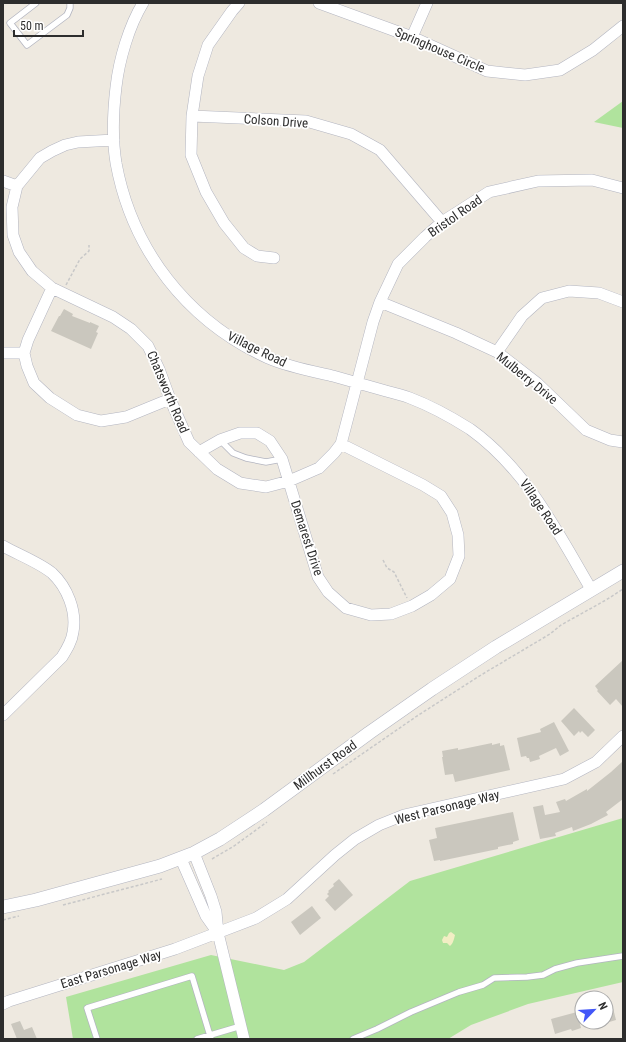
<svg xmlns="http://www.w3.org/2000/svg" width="626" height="1042" viewBox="0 0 626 1042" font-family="'Roboto Condensed',sans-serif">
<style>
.green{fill:#b0e39d}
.sand{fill:#f2eec4}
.building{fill:#cac7be}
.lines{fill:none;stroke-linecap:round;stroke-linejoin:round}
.service-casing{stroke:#b3b5c0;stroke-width:7}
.minor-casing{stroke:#b3b5c0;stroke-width:12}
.tertiary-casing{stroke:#b3b5c0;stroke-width:14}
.path{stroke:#c8c8c8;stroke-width:1.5;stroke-dasharray:3 2;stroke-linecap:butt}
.service{stroke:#fff;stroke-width:5.5}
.minor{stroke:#fff;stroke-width:11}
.tertiary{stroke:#fff;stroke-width:13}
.labels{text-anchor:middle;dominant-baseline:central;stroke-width:3.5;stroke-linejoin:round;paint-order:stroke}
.street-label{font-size:13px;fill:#2d2d2d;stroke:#fff}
</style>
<rect width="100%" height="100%" fill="#eee9e0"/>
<!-- green -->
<path class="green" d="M623,101V128L594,122Z
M623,818V982L528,1004L471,1025L448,1039H73L66,997L211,955L284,970L304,962L410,881Z"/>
<!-- sand -->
<path class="sand" d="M451,932L455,935C454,939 453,944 450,946L447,943H443L442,940L444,936L447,937L449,933Z"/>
<!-- building -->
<path class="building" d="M64,309L73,314L72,316L90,323V322L99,326L96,332L98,333L91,349L51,331L59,316H60Z
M623,660V707L616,699L610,705L597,691L598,690L595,686Z
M574,708L595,730L588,737L582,731L580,733L579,731L574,736L561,721Z
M554,722L569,751L560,756L556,748L539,756L540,759L530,762L529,758H527L526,756L521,757L517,738L541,732L540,729Z
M492,743V745L500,743V746L504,745L510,770L455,782L453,774L445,775L442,757H443L442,751L458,748V750Z
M623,761V799L606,812L608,815L591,824L573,831L572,827L555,833L556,836L540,839L533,807L543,805L545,815L560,812L556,802L565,799L566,801L587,789V791L611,772Z
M513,812L519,840L513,842V844L498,847V849L440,861V860L434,861L429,840L437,838L435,828Z
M339,879L353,895L335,911L325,900L329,896L327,894L329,892L328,891L334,886L333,884Z
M312,906L321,918L300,935L291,922Z
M612,1004L616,1020L606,1023V1006Z
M577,1012L581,1028L572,1031L571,1029L555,1034L551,1019Z
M20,1021L24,1030L32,1027L37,1039H17L11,1024Z"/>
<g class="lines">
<defs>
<path id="service" d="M36,3L10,23L27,45L67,15L70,8V3
M220,440L233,453L246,458L266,462L282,459
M97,1039L87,1008L192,976L211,1039
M197,1039L241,1026
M353,1039L377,1029L411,1012L459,992L483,985L494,978L527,977L543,975L555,969L577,963L623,956"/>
<path id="minor" d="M143,3C129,26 119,60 116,87C113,112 112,138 116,163C132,250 187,321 268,358C289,367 311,371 333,376C351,381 368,386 386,391C394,393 402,395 410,398C431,406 451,417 470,429C526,469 557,531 591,589
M239,3L232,11L208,45L198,76L192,116L191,155L206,192L224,223L244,248L257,256L274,258
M319,3L412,37L487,71L525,75L560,70L593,50L623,26
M412,37L427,3
M192,116L306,121L351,134L380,150L442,222
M114,140L78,142L65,145L52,151L40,158L17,186L12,207L13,235L19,252L32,271L52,288L113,317L131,329L148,346L159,369L170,399L189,442L217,469L240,483L266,487L289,481L319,468L334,453L341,444L373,322L380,302L398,264L425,237L442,222L489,192L538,181L592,180L623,188
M3,181L17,186
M52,288L28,340L24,353L27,366L34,383L50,398L77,415L101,421L126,417L170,399
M380,302L456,333L497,352L537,383L586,430L610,440L623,442
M497,352L522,316L542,298L569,291L599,293L623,302
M3,353H24
M199,452L220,440L240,433H257L270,441L282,459L318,577L328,592L346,608L371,615L391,614L412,606L431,595L450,579L459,556L458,535L452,513L441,496L423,485L341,444
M3,546C17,554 40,563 52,573C67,587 77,611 73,632C72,641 67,649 62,657L3,715
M181,859L206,916L218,933L216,912L211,896L194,853
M218,933L244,1039
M3,1004L9,1001L175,949L256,918L287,899L335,855L355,839L379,825L404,815L564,779L596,762L623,736"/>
<path id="tertiary" d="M3,907L36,900L160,866L194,853L220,839L264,810L369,733L432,689L496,647L623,571"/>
</defs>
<!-- service casing -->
<use href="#service" class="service-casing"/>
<!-- minor casing -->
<use href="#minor" class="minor-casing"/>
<!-- tertiary casing -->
<use href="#tertiary" class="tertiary-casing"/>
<!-- path -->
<path class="path" d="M66,285L80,259L89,251V245
M383,560L387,568L394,572L407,598
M333,774L417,716L481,675L550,634L561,625L606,600L623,589
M212,859L234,846L267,822
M63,905L162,879
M3,920L19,916"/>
<!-- service -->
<use href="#service" class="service"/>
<!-- minor -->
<use href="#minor" class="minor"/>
<!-- tertiary -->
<use href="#tertiary" class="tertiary"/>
</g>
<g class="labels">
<!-- street labels -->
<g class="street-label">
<text transform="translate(440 50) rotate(23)">Springhouse Circle</text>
<text transform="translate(276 121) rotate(4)">Colson Drive</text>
<text transform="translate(455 216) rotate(-35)">Bristol Road</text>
<text transform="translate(257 349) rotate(26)">Village Road</text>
<text transform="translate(527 378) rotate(39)">Mulberry Drive</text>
<text transform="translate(168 392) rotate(67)">Chatsworth Road</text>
<text transform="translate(541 507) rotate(56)">Village Road</text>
<text transform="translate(307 538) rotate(72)">Demarest Drive</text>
<text transform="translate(325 765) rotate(-36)">Millhurst Road</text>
<text transform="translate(447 807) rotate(-14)">West Parsonage Way</text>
<text transform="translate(111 969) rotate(-17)">East Parsonage Way</text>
</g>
</g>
<!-- border -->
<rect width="626" height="1042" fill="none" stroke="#2d2d2d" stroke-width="8"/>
<!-- north arrow -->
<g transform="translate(594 1010) rotate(65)"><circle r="19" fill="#ffffff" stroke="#ababab"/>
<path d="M0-3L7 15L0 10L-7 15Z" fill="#4357f8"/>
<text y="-6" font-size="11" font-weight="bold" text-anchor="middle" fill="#2d2d2d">N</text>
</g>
<!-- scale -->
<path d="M14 30v6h69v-6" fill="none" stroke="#2d2d2d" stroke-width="2"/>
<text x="20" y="30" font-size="12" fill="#2d2d2d" stroke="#ffffff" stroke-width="3" paint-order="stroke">50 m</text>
</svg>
